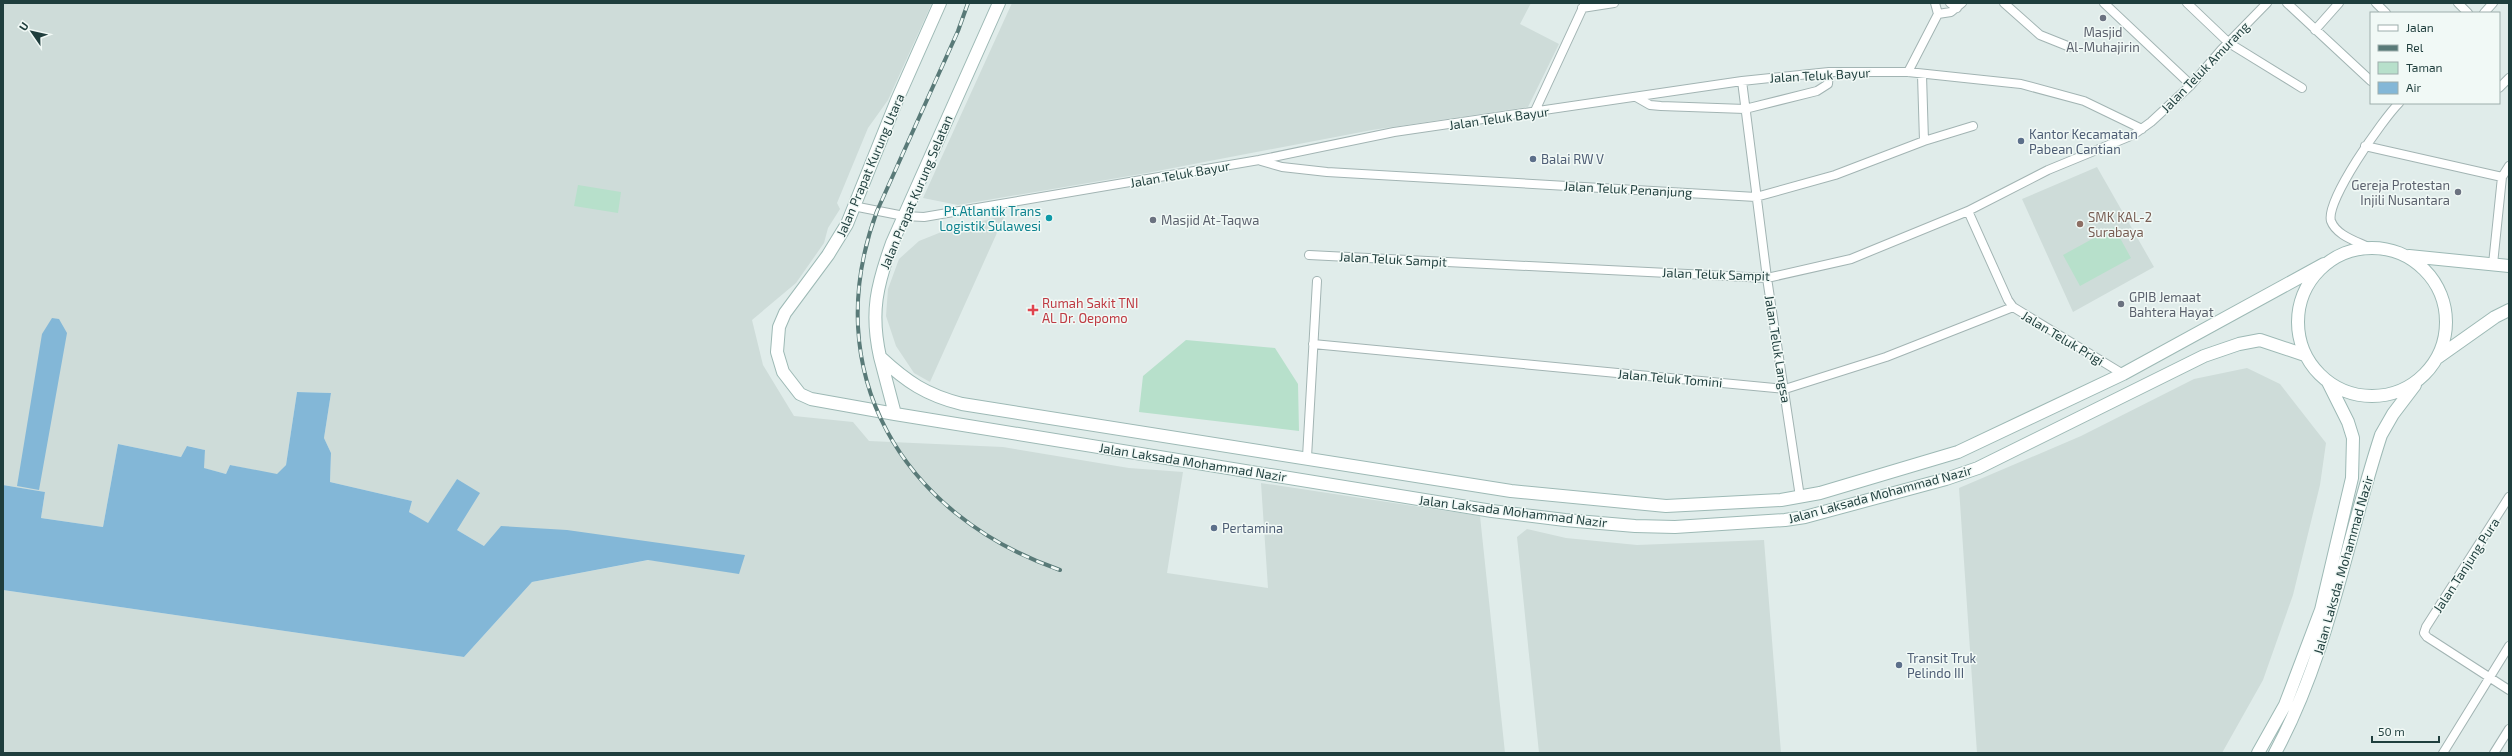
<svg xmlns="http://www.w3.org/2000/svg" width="2512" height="756" viewBox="0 0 2512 756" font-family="'Exo 2',sans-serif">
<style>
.built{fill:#cedcd9}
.green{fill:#b7e0cb}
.water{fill:#83b7d7}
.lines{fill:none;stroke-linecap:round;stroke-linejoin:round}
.street-casing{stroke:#a2b4b3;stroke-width:10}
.secondary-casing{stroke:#9db9b5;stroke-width:14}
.street{stroke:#fff;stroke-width:8}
.secondary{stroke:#fff;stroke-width:12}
.rail-casing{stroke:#597a78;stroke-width:4}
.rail{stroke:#f1f9f6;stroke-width:2.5;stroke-dasharray:8;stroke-linecap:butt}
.worship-dot{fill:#6b7280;stroke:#f1f9f6;stroke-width:1.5}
.service-dot{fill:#5c6f8a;stroke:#f1f9f6;stroke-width:1.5}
.culture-dot{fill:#0f9aa8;stroke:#f1f9f6;stroke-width:1.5}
.education-dot{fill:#8d6e63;stroke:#f1f9f6;stroke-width:1.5}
.health-dot{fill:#e0444e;stroke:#f1f9f6;stroke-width:1.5}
.labels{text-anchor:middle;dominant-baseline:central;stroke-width:3;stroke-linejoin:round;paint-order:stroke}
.worship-label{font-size:13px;fill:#5b616d;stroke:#f1f9f6;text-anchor:start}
.street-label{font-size:13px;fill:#1f3e3d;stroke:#f1f9f6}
.service-label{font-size:13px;fill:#4e5e75;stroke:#f1f9f6;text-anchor:start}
.culture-label{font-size:13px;fill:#0d838f;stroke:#f1f9f6;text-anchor:end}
.education-label{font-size:13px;fill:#785e54;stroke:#f1f9f6;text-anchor:start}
.health-label{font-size:13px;fill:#be3a42;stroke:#f1f9f6;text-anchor:start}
</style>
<rect width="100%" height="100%" fill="#e0ecea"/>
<!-- built -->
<path class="built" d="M3,3H932L888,100L868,128L837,203L840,209L828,228L824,243L796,283L752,320L763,365L794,416L853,422L869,441L1003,447L1129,468L1183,472L1167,573L1268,588L1261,483L1480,516L1505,753H3V590L464,657L532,582L649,560L666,562L745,555L484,546L457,530V479L428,524L409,512L412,501L330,482L331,453L324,438L331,393L297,392L286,465L277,475L230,465L226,474L203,468L205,450L188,446L181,457L118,444L103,527L41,518L45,492L3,485Z
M1012,3H1531L1520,24L1559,44L1528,107L1372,130L1147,173L958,205L923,198Z
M2097,167L2154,267L2073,312L2022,199Z
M1005,215L930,382L914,373L896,346L886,316L888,289L899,259L919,241L944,231Z
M2247,368L2280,384L2326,443L2320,485L2293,595L2263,680L2222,753H1977L1959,488L2081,436L2194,379Z
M1527,529L1566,538L1637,545L1764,540L1781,753H1539L1517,537Z"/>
<!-- green -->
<path class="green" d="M578,185L621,192L618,213L574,206Z
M2114,227L2131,258L2080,286L2063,255Z
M1186,340L1275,348L1298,384L1299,431L1139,412L1143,376Z"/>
<!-- water -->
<path class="water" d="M52,318L59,319L67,333L39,490L17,486L42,334Z
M297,392L331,393L324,438L331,453L330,482L412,501L409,512L428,523L457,479L480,493L457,530L484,546L501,526L567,530L745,555L739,574L648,560L532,582L464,657L3,590V485L45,492L41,518L103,527L118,444L181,457L187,446L205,450L204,468L226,474L230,465L277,474L286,465Z"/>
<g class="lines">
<defs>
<path id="street" d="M1950,3L1957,8
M2004,3L2040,35L2070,47
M2104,3L2191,85
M2187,3L2229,43L2302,88
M2287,3L2371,81
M2376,3L2386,13
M2458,3L2468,13
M1582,8L1614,3
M2484,13L2493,3
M1938,14L1951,12L1962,3
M2315,30L2339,3
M1908,72L1938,14L1935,3
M1742,81L1767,278L1800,497
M2499,88L2509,78
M1636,97L1650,105L1661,106L1745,109L1817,91L1828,84L1829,72
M1534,113L1585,3
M1924,141L1973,126
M2365,146L2502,177
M1261,161L1282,167L1327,172L1756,197L1835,175L1924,141L1922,75
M853,206L904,216L924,217L1259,160L1394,132L1742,81L1829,72H1908L2021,84L2084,101L2142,129
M1968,211L2008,300L2013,307L2123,374
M2368,247C2356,241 2336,235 2331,221C2325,201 2383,119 2399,103
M1309,255L1767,278L1851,259L1968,211L2048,170L2133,135L2151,122L2191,85L2221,50L2267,3
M2493,264L2502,177L2509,166
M1313,344L1785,389L1886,357L2013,307
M1307,457L1317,281
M2509,497L2426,627L2424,633L2427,637L2509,690
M2443,753L2509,646
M2494,753L2509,729"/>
<path id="secondary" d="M940,3L897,100L847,224L828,255L785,313L779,327L777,352L783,372L800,394L811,399L895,414L1492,511L1565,520L1635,526L1675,527L1785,520L1805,517L1946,479L1978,468L2204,356L2239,344L2260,340L2305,355
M999,3L892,243C877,285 870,312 880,357C907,382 926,395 962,404L1511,491L1666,506L1781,500L1820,493L1958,452L2123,374L2324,264
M2298 322a74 74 0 1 1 148 0a74 74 0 1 1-148 0Z
M2409,256L2509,266
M880,357L895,414
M2437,358L2495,317L2509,310
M2258,753L2285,705L2321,610L2352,478L2353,438L2348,422L2328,382
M2275,753C2329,653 2346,542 2381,435L2393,414L2415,385"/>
</defs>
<!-- street casing -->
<use href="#street" class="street-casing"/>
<!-- secondary casing -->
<use href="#secondary" class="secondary-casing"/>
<!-- street -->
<use href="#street" class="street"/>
<!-- secondary -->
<use href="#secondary" class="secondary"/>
<defs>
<path id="rail" d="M968,3L958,31L877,211C817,373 902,515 1060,570"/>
</defs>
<!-- rail casing -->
<use href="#rail" class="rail-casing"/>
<!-- rail -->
<use href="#rail" class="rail"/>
</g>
<!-- markers -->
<g class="worship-dot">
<circle cx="2103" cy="18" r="4"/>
<circle cx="2458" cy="192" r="4"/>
<circle cx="1153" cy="220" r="4"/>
<circle cx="2121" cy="304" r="4"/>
</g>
<g class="service-dot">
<circle cx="2021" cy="141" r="4"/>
<circle cx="1533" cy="159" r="4"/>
<circle cx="1214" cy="528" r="4"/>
<circle cx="1899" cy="665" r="4"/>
</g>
<circle class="culture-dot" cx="1049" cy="218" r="4"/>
<circle class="education-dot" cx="2080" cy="224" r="4"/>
<path class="health-dot" d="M1031 304h4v4h4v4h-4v4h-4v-4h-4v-4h4z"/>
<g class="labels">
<!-- worship labels -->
<g class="worship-label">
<text x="2103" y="32" text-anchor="middle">Masjid<tspan x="2103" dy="15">Al-Muhajirin</tspan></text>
<text x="2450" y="185" text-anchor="end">Gereja Protestan<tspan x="2450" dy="15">Injili Nusantara</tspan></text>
<text x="1161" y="220">Masjid At-Taqwa</text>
<text x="2129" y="297">GPIB Jemaat<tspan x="2129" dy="15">Bahtera Hayat</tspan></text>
</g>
<!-- street labels -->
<g class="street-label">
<text transform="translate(2205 67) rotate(-46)">Jalan Teluk Amurang</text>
<text transform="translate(1820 75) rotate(-3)">Jalan Teluk Bayur</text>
<text transform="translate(1499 118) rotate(-8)">Jalan Teluk Bayur</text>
<text transform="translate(870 165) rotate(-67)">Jalan Prapat Kurung Utara</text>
<text transform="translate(1180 174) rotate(-10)">Jalan Teluk Bayur</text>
<text transform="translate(1628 189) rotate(3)">Jalan Teluk Penanjung</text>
<text transform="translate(916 192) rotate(-67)">Jalan Prapat Kurung Selatan</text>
<text transform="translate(1393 259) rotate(3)">Jalan Teluk Sampit</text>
<text transform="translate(1716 274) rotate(2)">Jalan Teluk Sampit</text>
<text transform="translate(2063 338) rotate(31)">Jalan Teluk Prigi</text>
<text transform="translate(1778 349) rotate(81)">Jalan Teluk Langsa</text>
<text transform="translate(1670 378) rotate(5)">Jalan Teluk Tomini</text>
<text transform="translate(1193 462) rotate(9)">Jalan Laksada Mohammad Nazir</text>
<text transform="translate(1880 494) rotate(-15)">Jalan Laksada Mohammad Nazir</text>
<text transform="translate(1513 511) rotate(7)">Jalan Laksada Mohammad Nazir</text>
<text transform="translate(2343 565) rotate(-74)">Jalan Laksda. Mohammad Nazir</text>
<text transform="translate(2466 565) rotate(-57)">Jalan Tanjung Pura</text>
</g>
<!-- service labels -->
<g class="service-label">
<text x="2029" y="134">Kantor Kecamatan<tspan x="2029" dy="15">Pabean Cantian</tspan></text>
<text x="1541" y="159">Balai RW V</text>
<text x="1222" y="528">Pertamina</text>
<text x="1907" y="658">Transit Truk<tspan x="1907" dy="15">Pelindo III</tspan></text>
</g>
<!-- culture labels -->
<g class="culture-label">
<text x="1041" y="211">Pt.Atlantik Trans<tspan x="1041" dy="15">Logistik Sulawesi</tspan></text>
</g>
<!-- education labels -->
<g class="education-label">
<text x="2088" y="217">SMK KAL-2<tspan x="2088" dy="15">Surabaya</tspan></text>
</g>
<!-- health labels -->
<g class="health-label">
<text x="1042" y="303">Rumah Sakit TNI<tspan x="1042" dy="15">AL Dr. Oepomo</tspan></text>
</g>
</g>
<!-- border -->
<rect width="2512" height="756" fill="none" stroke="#1f3e3d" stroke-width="8"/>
<!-- legend -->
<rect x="2370" y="12" width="130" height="92" fill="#f1f9f6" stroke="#9daeac"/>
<rect x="2378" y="25" width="20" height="6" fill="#ffffff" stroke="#9daeac"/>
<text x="2406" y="32" font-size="12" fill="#1f3e3d">Jalan</text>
<rect x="2378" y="45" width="20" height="6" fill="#597a78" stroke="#9daeac"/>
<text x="2406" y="52" font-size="12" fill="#1f3e3d">Rel</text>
<rect x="2378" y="62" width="20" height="12" fill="#b7e0cb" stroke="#9daeac"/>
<text x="2406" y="72" font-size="12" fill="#1f3e3d">Taman</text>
<rect x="2378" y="82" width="20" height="12" fill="#83b7d7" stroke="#9daeac"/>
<text x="2406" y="92" font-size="12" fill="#1f3e3d">Air</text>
<!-- north arrow -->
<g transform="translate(32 32) rotate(304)" stroke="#f1f9f6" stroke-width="3" paint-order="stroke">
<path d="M0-3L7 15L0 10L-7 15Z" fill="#1f3e3d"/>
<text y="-6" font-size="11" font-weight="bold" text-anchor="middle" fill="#1f3e3d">U</text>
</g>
<!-- scale -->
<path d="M2372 736v6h67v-6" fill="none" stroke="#1f3e3d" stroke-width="2"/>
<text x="2378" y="736" font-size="12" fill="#1f3e3d" stroke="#f1f9f6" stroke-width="3" paint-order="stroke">50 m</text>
</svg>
